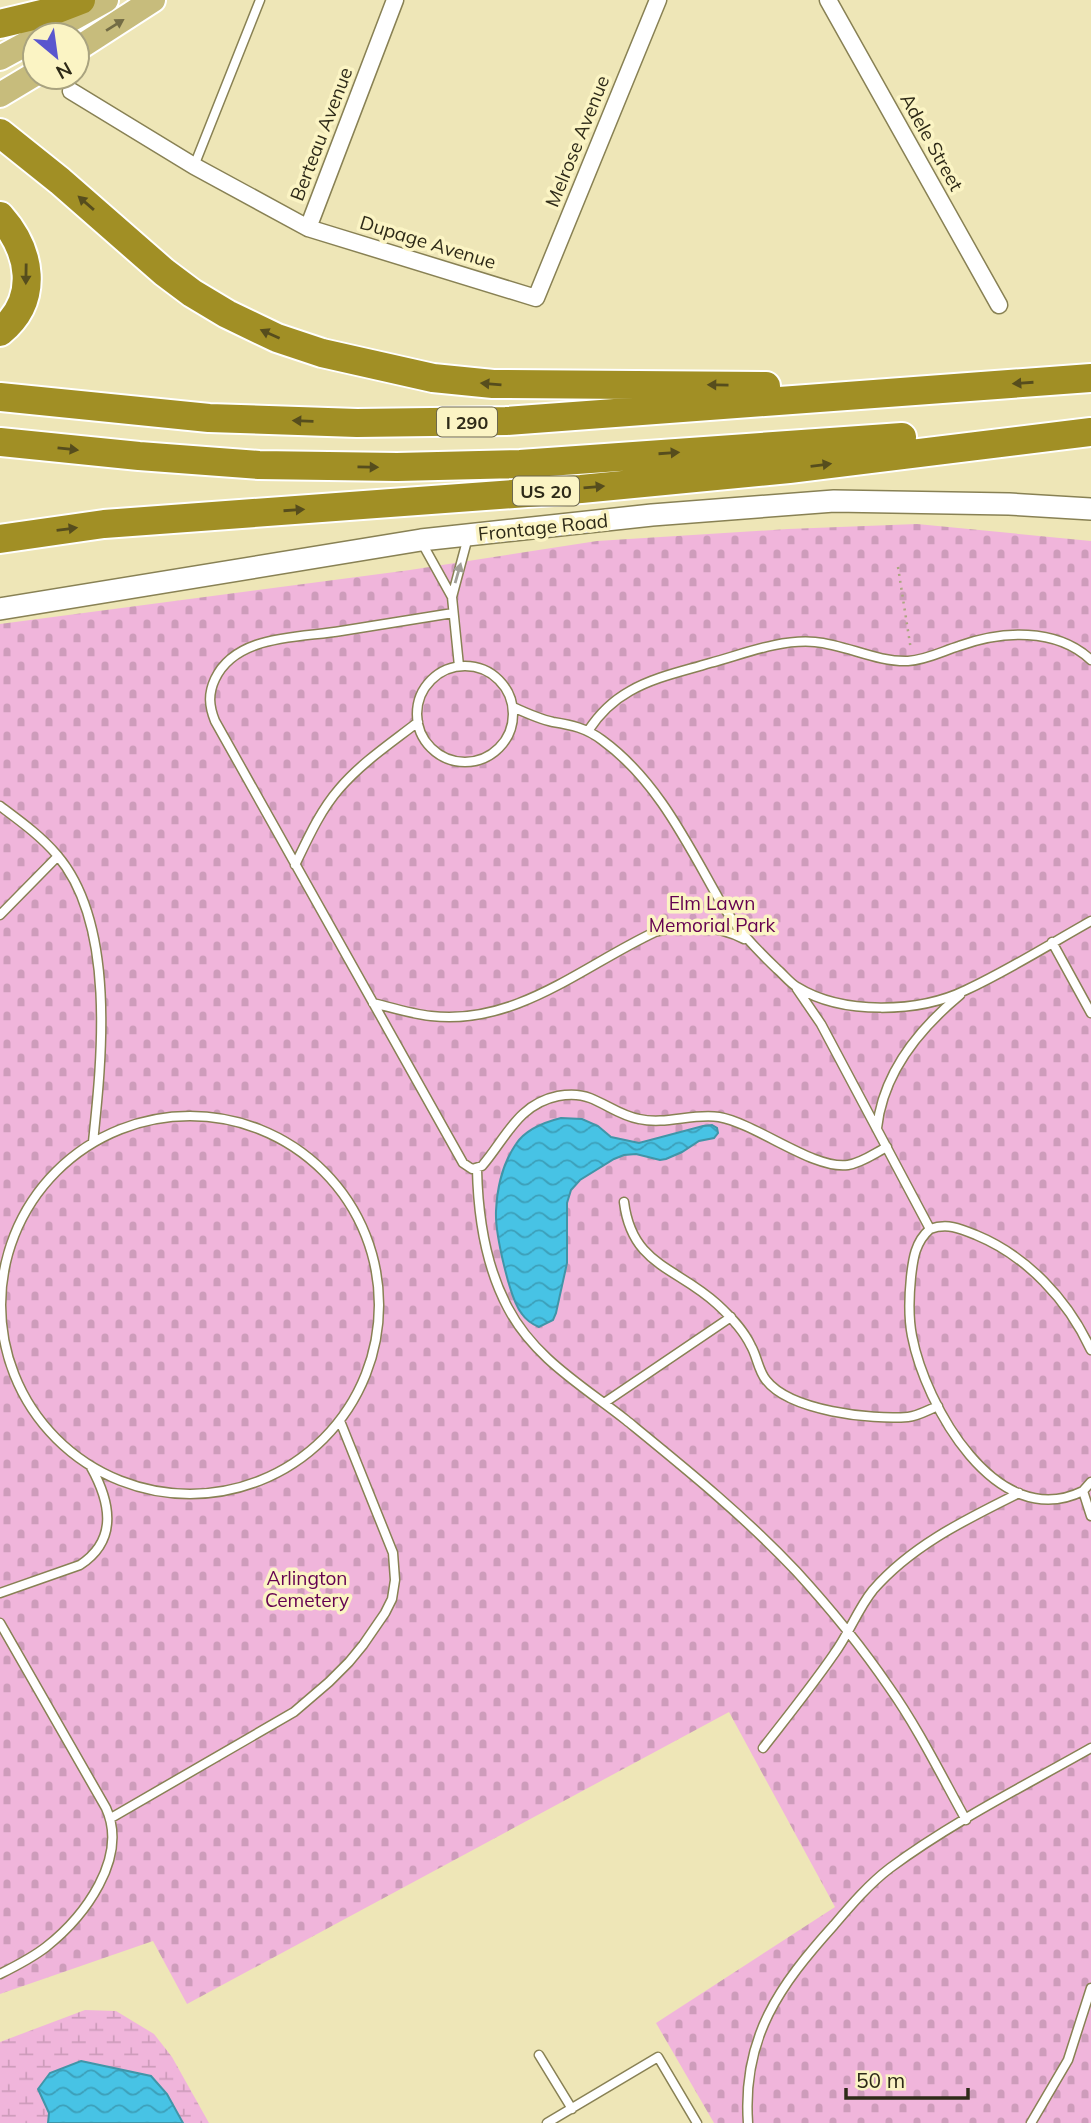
<svg xmlns="http://www.w3.org/2000/svg" width="1091" height="2123" viewBox="0 0 1091 2123" font-family="Mulish,sans-serif">
<style>
.wetland{fill:url(#wetland-marsh)}
.cemetery{fill:url(#cemetery-stones)}
.water{fill:url(#water-waves);stroke:#4095a8;stroke-width:2}
.lines{fill:none;stroke-linecap:round;stroke-linejoin:round}
.lane-casing{stroke:#888154;stroke-width:11}
.street-casing{stroke:#888154;stroke-width:19}
.secondary-casing{stroke:#888154;stroke-width:24}
.primary-casing{stroke:#fff;stroke-width:28}
.highway-casing{stroke:#fff;stroke-width:32}
.path{stroke:#aca681;stroke-width:2.5;stroke-dasharray:2 5;stroke-linecap:butt}
.lane{stroke:#fff;stroke-width:8}
.street{stroke:#fff;stroke-width:16}
.secondary{stroke:#fff;stroke-width:21}
.primary{stroke:#c7bc7c;stroke-width:24}
.highway{stroke:#a18f25;stroke-width:28}
.oneway{fill:#736c45}
.oneway2{fill:#564d1d}
.oneway3{fill:#a19f97}
.labels{text-anchor:middle;dominant-baseline:central;stroke-width:7;stroke-linejoin:round;paint-order:stroke}
.shield{fill:#fbf4c4;stroke:#6c674c;stroke-width:2}
.shield-label{font-size:18px;font-weight:bold;fill:#2e2a18}
.street-label{font-size:19px;fill:#2e2a18;stroke:#fbf4c4}
.park-label{font-size:19px;fill:#640150;stroke:#fbf4c4}
</style>
<defs>
<pattern id="wetland-marsh" width="20" height="14" patternUnits="userSpaceOnUse" patternTransform="scale(1.75)"><rect width="20" height="14" fill="#f0b5db"/><path d="M1 5h8M5 5V1M11 12h8M15 12V8" fill="none" stroke="#ce9cbb"/></pattern>
<pattern id="cemetery-stones" width="16" height="16" patternUnits="userSpaceOnUse" patternTransform="scale(1.75)"><rect width="16" height="16" fill="#f0b5db"/><path d="M2 7V4a2 2 0 0 1 4 0v3zM10 15v-3a2 2 0 0 1 4 0v3z" fill="#ce9cbb"/></pattern>
<pattern id="water-waves" width="16" height="10" patternUnits="userSpaceOnUse" patternTransform="scale(1.75)"><rect width="16" height="10" fill="#47c3e5"/><path d="M0 5q4-4 8 0t8 0" fill="none" stroke="#3c9fb9"/></pattern>
</defs>
<rect width="100%" height="100%" fill="#eee6b7"/>
<!-- wetland -->
<path class="wetland" d="M85,2010L116,2011L154,2034L172,2057L209,2123H0V2042Z"/>
<!-- cemetery -->
<path class="cemetery" d="M917,524L1091,541V2123H714L656,2023L835,1907L729,1712L187,2004L153,1941L0,1994V624L410,570L597,541L788,529Z"/>
<!-- water -->
<path class="water" d="M561,1118L582,1119L598,1126L611,1137L639,1143L703,1126L712,1125L717,1128L718,1133L714,1138L699,1141L682,1152L666,1159L660,1160L636,1154L624,1155L614,1159L580,1180L571,1190L567,1203V1263L556,1313L553,1320L539,1327C532,1324 526,1320 522,1314C509,1298 495,1232 496,1211C497,1188 503,1163 516,1144C525,1130 545,1122 561,1118Z
M81,2061L151,2076L167,2094L183,2123H48L49,2113L38,2089L50,2073Z"/>
<g class="lines">
<defs>
<path id="lane" d="M194,166L260,0
M422,543L452,597L468,537
M452,597L459,666
M453,613C416,619 379,625 341,631C300,638 236,634 215,679C208,694 209,706 215,721L463,1163L472,1169L482,1166C506,1138 518,1104 558,1096C569,1094 580,1094 590,1098C606,1104 621,1116 639,1119C666,1125 692,1113 719,1117C757,1124 814,1170 848,1165C862,1163 875,1153 887,1147
M417 714a48 48 0 1 1 96 0a48 48 0 1 1-96 0Z
M513,707C526,713 539,719 553,722C572,725 586,728 602,740C657,780 687,843 720,901C736,928 755,948 777,969C784,975 790,983 797,987C842,1015 919,1013 966,990C1009,970 1050,944 1091,921
M588,731C599,714 612,701 630,691C654,677 684,671 710,663C744,654 779,639 815,642C847,645 876,662 908,661C926,660 943,651 959,646C1001,631 1056,627 1091,660
M0,806C20,821 41,836 57,855C116,924 102,1058 93,1142
M295,865C308,838 320,811 339,789C361,763 391,743 418,722
M0,915L58,856
M1052,942L1091,1013
M797,989L821,1024L930,1229C915,1242 913,1259 911,1277C909,1297 908,1316 912,1336C925,1404 996,1534 1083,1491L1091,1516
M373,1003C393,1008 412,1014 431,1016C516,1026 584,965 655,932C685,924 717,925 744,939
M1 1305a189 189 0 1 1 378 0a189 189 0 1 1-378 0Z
M877,1128C883,1073 919,1029 960,995
M477,1169C478,1216 485,1265 508,1308C534,1358 583,1386 626,1420C686,1469 742,1514 796,1571C829,1607 861,1646 889,1687C918,1728 941,1775 966,1820
M624,1202C632,1266 677,1267 717,1304C730,1316 743,1329 751,1346C757,1356 758,1370 766,1380C790,1411 871,1420 908,1417C918,1416 928,1410 938,1406
M930,1229C947,1223 959,1228 976,1235C1027,1256 1068,1300 1091,1350
M604,1403L731,1317
M1083,1491L1091,1482
M0,1593L80,1565C118,1540 111,1503 91,1467
M0,1623L106,1808C129,1858 84,1917 46,1947C32,1958 16,1966 0,1974
M763,1748C787,1717 812,1686 834,1654C849,1634 857,1610 873,1590C912,1545 967,1519 1019,1493
M111,1818L294,1712L329,1682L349,1662L363,1645L385,1613L392,1599L395,1580L393,1553L340,1421
M539,2055L572,2109
M547,2123L658,2057L697,2123
M748,2123C742,2037 780,1985 834,1925C851,1905 869,1884 890,1868C952,1822 1024,1786 1091,1748
M1031,2123L1068,2060L1091,1988"/>
<path id="street" d="M828,0L999,305
M71,91L194,166L308,228L536,298L658,0
M308,228L395,0"/>
<path id="secondary" d="M0,609L421,540L652,515L834,501L1009,504L1091,509"/>
<path id="primary" d="M43,35L106,0
M77,49L153,0
M0,58L35,39
M0,95L35,74"/>
<path id="highway" d="M0,24L50,12L81,0
M0,133L60,181L164,272L192,293L227,314L277,338L322,353L433,378L493,384L766,386
M0,216C31,251 40,299 0,332
M0,397L209,418L357,423L506,421L1091,378
M0,442L139,456L259,465L397,467L520,464L902,437
M0,539L104,524L581,489L789,469L1091,432"/>
</defs>
<!-- lane casing -->
<use href="#lane" class="lane-casing"/>
<!-- street casing -->
<use href="#street" class="street-casing"/>
<!-- secondary casing -->
<use href="#secondary" class="secondary-casing"/>
<!-- primary casing -->
<use href="#primary" class="primary-casing"/>
<!-- highway casing -->
<use href="#highway" class="highway-casing"/>
<!-- path -->
<path class="path" d="M898,567L911,650"/>
<!-- lane -->
<use href="#lane" class="lane"/>
<!-- street -->
<use href="#street" class="street"/>
<!-- secondary -->
<use href="#secondary" class="secondary"/>
<!-- primary -->
<use href="#primary" class="primary"/>
<!-- highway -->
<use href="#highway" class="highway"/>
</g>
<!-- one-way arrows -->
<defs><path id="oneway-solid" d="M-6-.8H1V-3.2L6.5 0L1 3.2V.8H-6Z" transform="scale(1.75)"/></defs>
<use class="oneway" href="#oneway-solid" transform="translate(115 25) rotate(-32)"/>
<g class="oneway2">
<use href="#oneway-solid" transform="translate(86 203) rotate(-139)"/>
<use href="#oneway-solid" transform="translate(26 274) rotate(91)"/>
<use href="#oneway-solid" transform="translate(270 334) rotate(-156)"/>
<use href="#oneway-solid" transform="translate(1023 383) rotate(176)"/>
<use href="#oneway-solid" transform="translate(491 384) rotate(-175)"/>
<use href="#oneway-solid" transform="translate(718 385) rotate(-179)"/>
<use href="#oneway-solid" transform="translate(303 421) rotate(-178)"/>
<use href="#oneway-solid" transform="translate(68 449) rotate(6)"/>
<use href="#oneway-solid" transform="translate(669 453) rotate(-4)"/>
<use href="#oneway-solid" transform="translate(821 465) rotate(-7)"/>
<use href="#oneway-solid" transform="translate(368 467) rotate(1)"/>
<use href="#oneway-solid" transform="translate(594 487) rotate(-5)"/>
<use href="#oneway-solid" transform="translate(294 510) rotate(-4)"/>
<use href="#oneway-solid" transform="translate(67 529) rotate(-7)"/>
</g>
<use class="oneway3" href="#oneway-solid" transform="translate(458 573) rotate(-74)"/>
<g class="labels">
<!-- shield labels -->
<g class="shield">
<rect x="437" y="407.5" width="60" height="29" rx="5"/>
<rect x="513" y="476.5" width="66" height="29" rx="5"/>
</g>
<g class="shield-label">
<text x="467" y="422">I 290</text>
<text x="546" y="491">US 20</text>
</g>
<!-- street labels -->
<g class="street-label">
<text transform="translate(321 134) rotate(-69)">Berteau Avenue</text>
<text transform="translate(577 141) rotate(-68)">Melrose Avenue</text>
<text transform="translate(932 142) rotate(61)">Adele Street</text>
<text transform="translate(428 242) rotate(17)">Dupage Avenue</text>
<text transform="translate(543 527) rotate(-6)">Frontage Road</text>
</g>
<!-- park labels -->
<g class="park-label">
<text x="712" y="903">Elm Lawn<tspan x="712" dy="22">Memorial Park</tspan></text>
<text x="307" y="1578">Arlington<tspan x="307" dy="22">Cemetery</tspan></text>
</g>
</g>
<!-- north arrow -->
<g transform="translate(56 56) rotate(151)"><circle r="33" fill="#fbf4c4" stroke="#a9a37f" stroke-width="2"/>
<path d="M0-5L12 26L0 18L-12 26Z" fill="#5a56ce"/>
<text y="-10" font-size="19" font-weight="bold" text-anchor="middle" fill="#2e2a18">N</text>
</g>
<!-- scale -->
<path d="M846 2088v10h122v-10" fill="none" stroke="#2e2a18" stroke-width="3.5"/>
<text x="856" y="2088" font-size="21" fill="#2e2a18" stroke="#fbf4c4" stroke-width="5" paint-order="stroke">50 m</text>
</svg>
